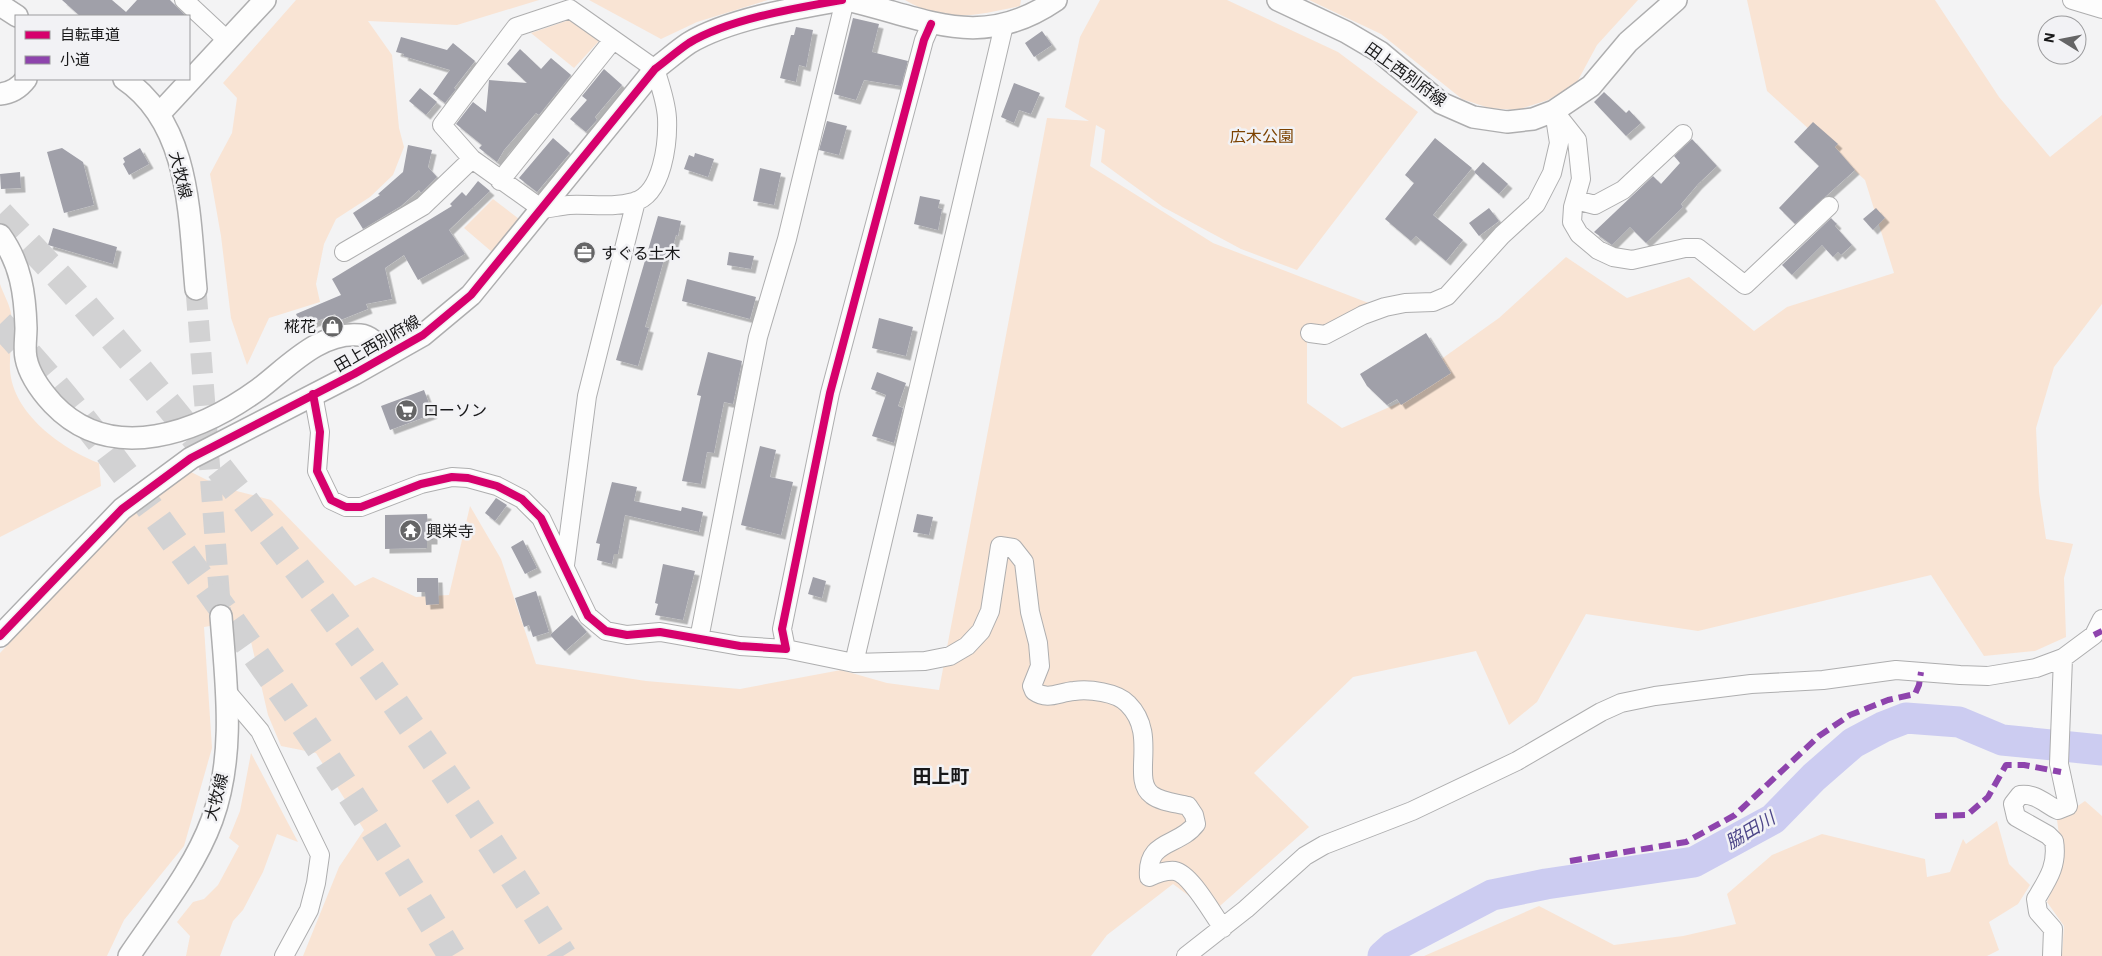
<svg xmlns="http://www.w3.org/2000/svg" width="2102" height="956" viewBox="0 0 2102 956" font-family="'IBM Plex Sans','Noto Sans JP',sans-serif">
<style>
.green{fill:#f9e4d4}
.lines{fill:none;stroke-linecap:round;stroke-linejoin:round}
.river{stroke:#ccccf1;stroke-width:31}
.building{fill:#a0a0a9;filter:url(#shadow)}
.tertiary-tunnel{stroke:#d2d2d3;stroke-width:21;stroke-dasharray:21 11;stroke-linecap:butt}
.motorway-tunnel{stroke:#d2d2d3;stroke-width:28;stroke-dasharray:28 14;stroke-linecap:butt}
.minor-casing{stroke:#aeaeaf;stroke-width:20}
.tertiary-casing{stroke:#aeaeaf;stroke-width:24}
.minor{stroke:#fdfdfd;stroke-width:18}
.tertiary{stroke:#fdfdfd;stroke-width:21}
.quiet{stroke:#8e44ad;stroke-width:6;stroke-dasharray:12 6;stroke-linecap:butt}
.cycleway-casing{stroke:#f2f2f5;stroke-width:11}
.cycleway{stroke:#d6006c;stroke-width:8}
.labels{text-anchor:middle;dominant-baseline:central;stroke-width:5;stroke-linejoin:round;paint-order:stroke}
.street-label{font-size:16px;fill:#181819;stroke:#f2f2f5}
.park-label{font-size:16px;fill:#7c4200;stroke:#f2f2f5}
.poi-label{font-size:16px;fill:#181819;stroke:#f2f2f5;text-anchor:start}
.water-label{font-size:18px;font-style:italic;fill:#4d4789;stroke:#f2f2f5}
.quarter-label{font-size:19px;font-weight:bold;fill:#181819;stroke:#f2f2f5}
</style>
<defs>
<filter id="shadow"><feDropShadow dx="4.5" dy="4.5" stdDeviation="0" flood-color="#0004"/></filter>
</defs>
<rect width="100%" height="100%" fill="#f3f3f4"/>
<!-- green -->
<path class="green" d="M296,0H539L457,25L368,21L392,55L399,128L404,147L393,175L370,197L336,219L324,244L316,284L320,302L269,318L247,365L231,318L221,236L210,174L232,133L237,98L223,83Z
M589,0H768L697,22L661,39Z
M905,0H1021L1020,6C977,15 946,24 905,0Z
M1100,0H1227L1338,52L1418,112L1297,270L1241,249L1163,207L1101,162L1105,130L1096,125L1090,166L1213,243L1379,307L1307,340V403L1342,428L1419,394L1433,365L1499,318L1566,257L1627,298L1689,277L1754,331L1787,307L1894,273L1865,180L1767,91L1747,0H1935L1999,97L2050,157L2102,115V304L2054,367L2036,428L2039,492L2046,539L2073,544L2064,578L2066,637L2035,651L1984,656L1931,575L1698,631L1586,614L1537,702L1509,725L1476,651L1353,677L1254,773L1309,827L1212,913L1173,884L1107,935L1091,956H303L339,867L364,830L316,753L281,746L268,715L246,620L204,627L212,748L184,846L124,920L107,956H0V653L133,511L189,471L221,487L271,500L355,586L373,577L416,597L449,595L470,506L501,559L536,664L646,681L740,689L841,670L887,683L939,690L1047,118L1089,121L1065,107L1080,37Z
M1309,0H1638L1597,45L1576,84L1548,100L1517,110L1489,108L1462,99L1381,34Z
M569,20L599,41L574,68L531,33Z
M493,199L519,219L492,252L464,228Z
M0,284C3,293 9,303 11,313C14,331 9,352 10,370C13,414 62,449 99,463L101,486L0,537Z
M251,753L298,842L277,834L263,872L243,910L233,921L220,956H186L190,936L177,922L193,902L204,899L218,885L239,846L229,838L240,811Z
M2085,801L2102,816V956H2062L2064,926L2047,902L2063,863L2057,820Z
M1997,821L2009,864L2030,885L2018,904L1989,922L1999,950L1987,956H1424L1539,906L1614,945L1683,936L1736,924L1727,894L1772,855L1822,834L1925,859L1927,877L1950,872L1963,839L1966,844Z"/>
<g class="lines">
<!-- river -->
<path class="river" d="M1383,956L1393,947L1492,895L1546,884L1694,862L1773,819L1814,777L1853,743L1883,727L1906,718L1959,722L2002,740L2102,750"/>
</g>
<!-- building -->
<path class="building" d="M62,0H112L126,12L137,0H170L186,16H80Z
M853,18L879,24L872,52L908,61L901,86L864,80L856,100L834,94Z
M796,27L813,30L806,67L799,65L796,82L780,78L791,35H794Z
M1042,31L1052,45L1034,57L1025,43Z
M401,37L447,50L453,43L475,61L454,88L456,89L445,103L433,94L450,70L403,56L404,54L396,52Z
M520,49L541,69L551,58L571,75L539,115L536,113L504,150L497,162L479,148L482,145L456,124L473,102L486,112L489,80L527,83L507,64Z
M604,69L622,85L595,117L597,120L586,132L570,119L587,100L582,96Z
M1014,83L1040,93L1031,114L1019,110L1014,123L1001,117Z
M420,88L437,102L426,115L409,101Z
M1604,92L1626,113L1629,110L1641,123L1626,136L1594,102Z
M827,121L847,126L839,155L819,150Z
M1813,122L1838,144L1835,147L1855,170L1795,224L1779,208L1819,166L1794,142Z
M553,138L570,153L537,192L519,178Z
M1435,138L1472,168L1433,215L1463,240L1446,261L1416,236L1411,241L1385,219L1414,183L1405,175Z
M1692,139L1717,166L1698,184L1681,204L1683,207L1646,243L1630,227L1612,245L1594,232L1653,176L1661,184L1680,163L1674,156Z
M408,145L432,150L428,167L437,177L421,193L419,190L401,206L363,229L353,213L380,195L378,194L403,172Z
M62,148L83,162L94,205L64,213L47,152Z
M140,148L149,164L129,175L123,164L125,162L123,158Z
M695,153L714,159L708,177L684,169L689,155L694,157Z
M1483,162L1508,184L1499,194L1474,172Z
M760,168L781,173L774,205L753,201Z
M20,172L21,188L1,189L0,174Z
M478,181L490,191L449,230L465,254L418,280L404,255L385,268L392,299L366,304L368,309L338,321L335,314L302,327L296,314L341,295L332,279L452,206L450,204L462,192L466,196Z
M920,196L940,200L938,208L942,209L938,230L914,224Z
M1489,208L1499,221L1479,236L1469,223Z
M1876,208L1885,218L1873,230L1863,219Z
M658,216L681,221L678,236L676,235L671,254H666L665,256L645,327L649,328L638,366L616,360Z
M1831,218L1837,224L1835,226L1852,245L1841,255L1838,252L1833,257L1822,245L1792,275L1782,265Z
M53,228L117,247L113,264L48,245Z
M729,252L754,256L751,269L727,265Z
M687,279L756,297L750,319L682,301Z
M879,318L913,327L906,356L872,348Z
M1426,333L1451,373L1401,405L1397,399L1387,405L1367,386L1360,374Z
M708,352L742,361L733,404L724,402L714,453L707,452L701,484L682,481L701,396L697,395Z
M877,372L906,383L898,406L903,408L894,443L872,436L886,395L871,389Z
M424,390L433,414L390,430L381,406Z
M760,446L776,450L770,477L793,482L781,535L741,525Z
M612,482L637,487L634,501L681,511L682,507L703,512L699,532L625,515L618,554H614L612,564L597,560L600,544L596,543Z
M496,498L507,505L495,521L485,513Z
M427,514L428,525H433V540H427V548L385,549V515Z
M917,514L933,517L929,535L913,532Z
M523,540L537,568L525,574L511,547Z
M663,564L695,571L683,620L655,615L658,604L655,603Z
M813,577L826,581L822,598L808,594Z
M417,578H438L439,604L426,605L425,592H417Z
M536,591L549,632L533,637L529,625L524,627L515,598Z
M572,615L587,632L565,651L550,635Z"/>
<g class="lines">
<!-- tertiary-tunnel -->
<path class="tertiary-tunnel" d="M196,289L221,616"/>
<!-- motorway-tunnel -->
<path class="motorway-tunnel" d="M0,214C31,247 63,279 92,314C265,515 422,731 563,956
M0,324C72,399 133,484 194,569C285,694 373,823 452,956"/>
<defs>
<path id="minor" d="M184,0L228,41
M2072,0L2102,9
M1554,111L1577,140L1581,179L1573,207L1572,222L1579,234L1598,250L1613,257L1632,260L1685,248H1698L1745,285L1829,206
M500,181L613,40
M1576,200L1595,205L1623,190L1683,134
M344,252L423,206L472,159L542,209C551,208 560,206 569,205C591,204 612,208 634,202C663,194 668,142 667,118C666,101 660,85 655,69L570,9L516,27L442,125L472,159
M1310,333L1325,335L1363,315L1385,307L1405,303L1433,302L1447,296L1502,235L1536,204L1552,173L1559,143L1554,111
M313,394L320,432L317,471L331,500L346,507H361L421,484L452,477L468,478L497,486L522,499L541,518L588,616L606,631L627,635L660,632L740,646L786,649L782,629L830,393L924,40L931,24
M565,565L587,396L636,201
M699,639L758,337L787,239L845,0
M786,649L854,663L925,661L950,656L967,646L981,631L990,611L1000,546L1013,548L1024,562L1030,612L1038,643L1040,666L1032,686L1034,691C1048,701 1059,692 1074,691C1089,689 1117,692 1128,704C1159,735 1130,779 1152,795C1161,802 1177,803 1188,806L1194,815L1196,824C1179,847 1146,839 1149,877C1158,873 1166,870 1175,871C1191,874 1213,915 1223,928
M854,663L1004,25
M227,692L260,731L320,855L316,883L309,910L284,956
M1186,956L1246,909L1305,856L1324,845L1412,811L1517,761L1601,712L1621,703L1655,696L1751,684L1823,680L1896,670L1960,675L1988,676L2036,668L2063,658L2094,635L2102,619
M2052,956L2053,929L2038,912L2036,899C2048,879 2058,865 2054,841L2048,835L2016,817L2013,804L2020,795C2036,793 2045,804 2058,810L2068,806L2059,764L2063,658"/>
<path id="tertiary" d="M847,0C926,18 980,52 1056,0
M1278,0L1346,32L1380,52L1441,103L1473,117L1507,122L1533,119L1554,111L1591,86L1628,42L1676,0
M0,5L17,16
M124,79C191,124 189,217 196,289
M0,94C11,93 20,87 26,79
M160,113L265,0
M0,235C21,264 25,294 26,328C26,337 24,349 26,358C29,374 42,392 53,404C112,466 200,432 259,389C288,367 320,331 360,335C372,336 379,347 386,355
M0,636L122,509L191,458L354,374L423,335L471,295L655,69C666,61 677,51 689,43C729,19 796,8 842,0
M129,956C158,913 194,869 212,820C236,754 226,683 221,616"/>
</defs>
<!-- minor casing -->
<use href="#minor" class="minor-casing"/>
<!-- tertiary casing -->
<use href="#tertiary" class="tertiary-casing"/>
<!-- minor -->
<use href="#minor" class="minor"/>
<!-- tertiary -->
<use href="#tertiary" class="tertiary"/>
<!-- quiet -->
<path class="quiet" d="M2094,635L2102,631
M1935,816L1967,815L1988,797L2006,765H2024L2061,772
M1570,861L1686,842L1735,815L1819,736L1850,715L1888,700L1915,694L1919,685L1921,672"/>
<defs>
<path id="cycleway" d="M313,394L320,432L317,471L331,500L346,507H361L421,484L452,477L468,478L497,486L522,499L541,518L588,616L606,631L627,635L660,632L740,646L786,649L782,629L830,393L924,40L931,24
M0,636L122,509L191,458L354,374L423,335L471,295L655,69C666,61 677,51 689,43C729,19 796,8 842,0"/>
</defs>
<!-- cycleway casing -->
<use href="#cycleway" class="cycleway-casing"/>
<!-- cycleway -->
<use href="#cycleway" class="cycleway"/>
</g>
<!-- icons -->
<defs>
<symbol id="office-disc" viewBox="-11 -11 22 22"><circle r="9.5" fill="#656566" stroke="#f2f2f5"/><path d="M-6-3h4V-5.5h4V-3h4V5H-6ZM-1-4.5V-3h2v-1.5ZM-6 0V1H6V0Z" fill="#fff"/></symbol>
<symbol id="shop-disc" viewBox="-11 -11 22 22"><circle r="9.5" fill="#656566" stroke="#f2f2f5"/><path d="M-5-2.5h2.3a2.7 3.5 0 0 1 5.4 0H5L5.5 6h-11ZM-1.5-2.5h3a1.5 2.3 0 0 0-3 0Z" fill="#fff"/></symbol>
<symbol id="supermarket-disc" viewBox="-11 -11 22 22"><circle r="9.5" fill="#656566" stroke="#f2f2f5"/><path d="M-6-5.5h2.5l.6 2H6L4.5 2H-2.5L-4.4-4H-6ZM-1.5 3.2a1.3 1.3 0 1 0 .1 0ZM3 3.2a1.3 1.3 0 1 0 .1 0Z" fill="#fff"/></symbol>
<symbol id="temple-disc" viewBox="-11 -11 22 22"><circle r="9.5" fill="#656566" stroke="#f2f2f5"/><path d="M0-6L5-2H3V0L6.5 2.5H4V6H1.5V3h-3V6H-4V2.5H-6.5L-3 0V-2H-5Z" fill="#fff"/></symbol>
</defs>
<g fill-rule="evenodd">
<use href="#office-disc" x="572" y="240" width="25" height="25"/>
<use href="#shop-disc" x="320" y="314" width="25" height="25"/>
<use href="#supermarket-disc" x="394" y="398" width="25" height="25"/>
<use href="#temple-disc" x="398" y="518" width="25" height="25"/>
</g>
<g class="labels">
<!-- street labels -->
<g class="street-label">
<text transform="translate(1406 74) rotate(36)">田上西別府線</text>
<text transform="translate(181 175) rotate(76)">大牧線</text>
<text transform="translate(377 343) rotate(-30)">田上西別府線</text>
<text transform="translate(216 797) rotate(-75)">大牧線</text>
</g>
<!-- park labels -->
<g class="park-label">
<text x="1262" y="136">広木公園</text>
</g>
<!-- poi labels -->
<g class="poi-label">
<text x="601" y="253">すぐる土木</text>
<text x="316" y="326" text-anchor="end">椛花</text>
<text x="423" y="410">ローソン</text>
<text x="426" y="531">興栄寺</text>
</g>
<!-- water labels -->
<g class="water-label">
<text transform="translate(1750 830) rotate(-31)">脇田川</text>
</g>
<!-- quarter labels -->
<g class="quarter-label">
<text x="941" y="776">田上町</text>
</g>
</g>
<!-- legend -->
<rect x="15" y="15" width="175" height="65" fill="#f2f2f5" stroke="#9b9b9d"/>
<rect x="25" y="31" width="25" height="8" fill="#d6006c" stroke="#9b9b9d"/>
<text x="60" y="40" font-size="15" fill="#181819">自転車道</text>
<rect x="25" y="56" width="25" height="8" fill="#8e44ad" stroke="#9b9b9d"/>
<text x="60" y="65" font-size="15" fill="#181819">小道</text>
<!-- north arrow -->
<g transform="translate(2062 40) rotate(280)"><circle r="24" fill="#f2f2f5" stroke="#9b9b9d"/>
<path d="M0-4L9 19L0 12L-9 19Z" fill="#656566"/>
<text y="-8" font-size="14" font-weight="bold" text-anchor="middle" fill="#181819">N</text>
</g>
</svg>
